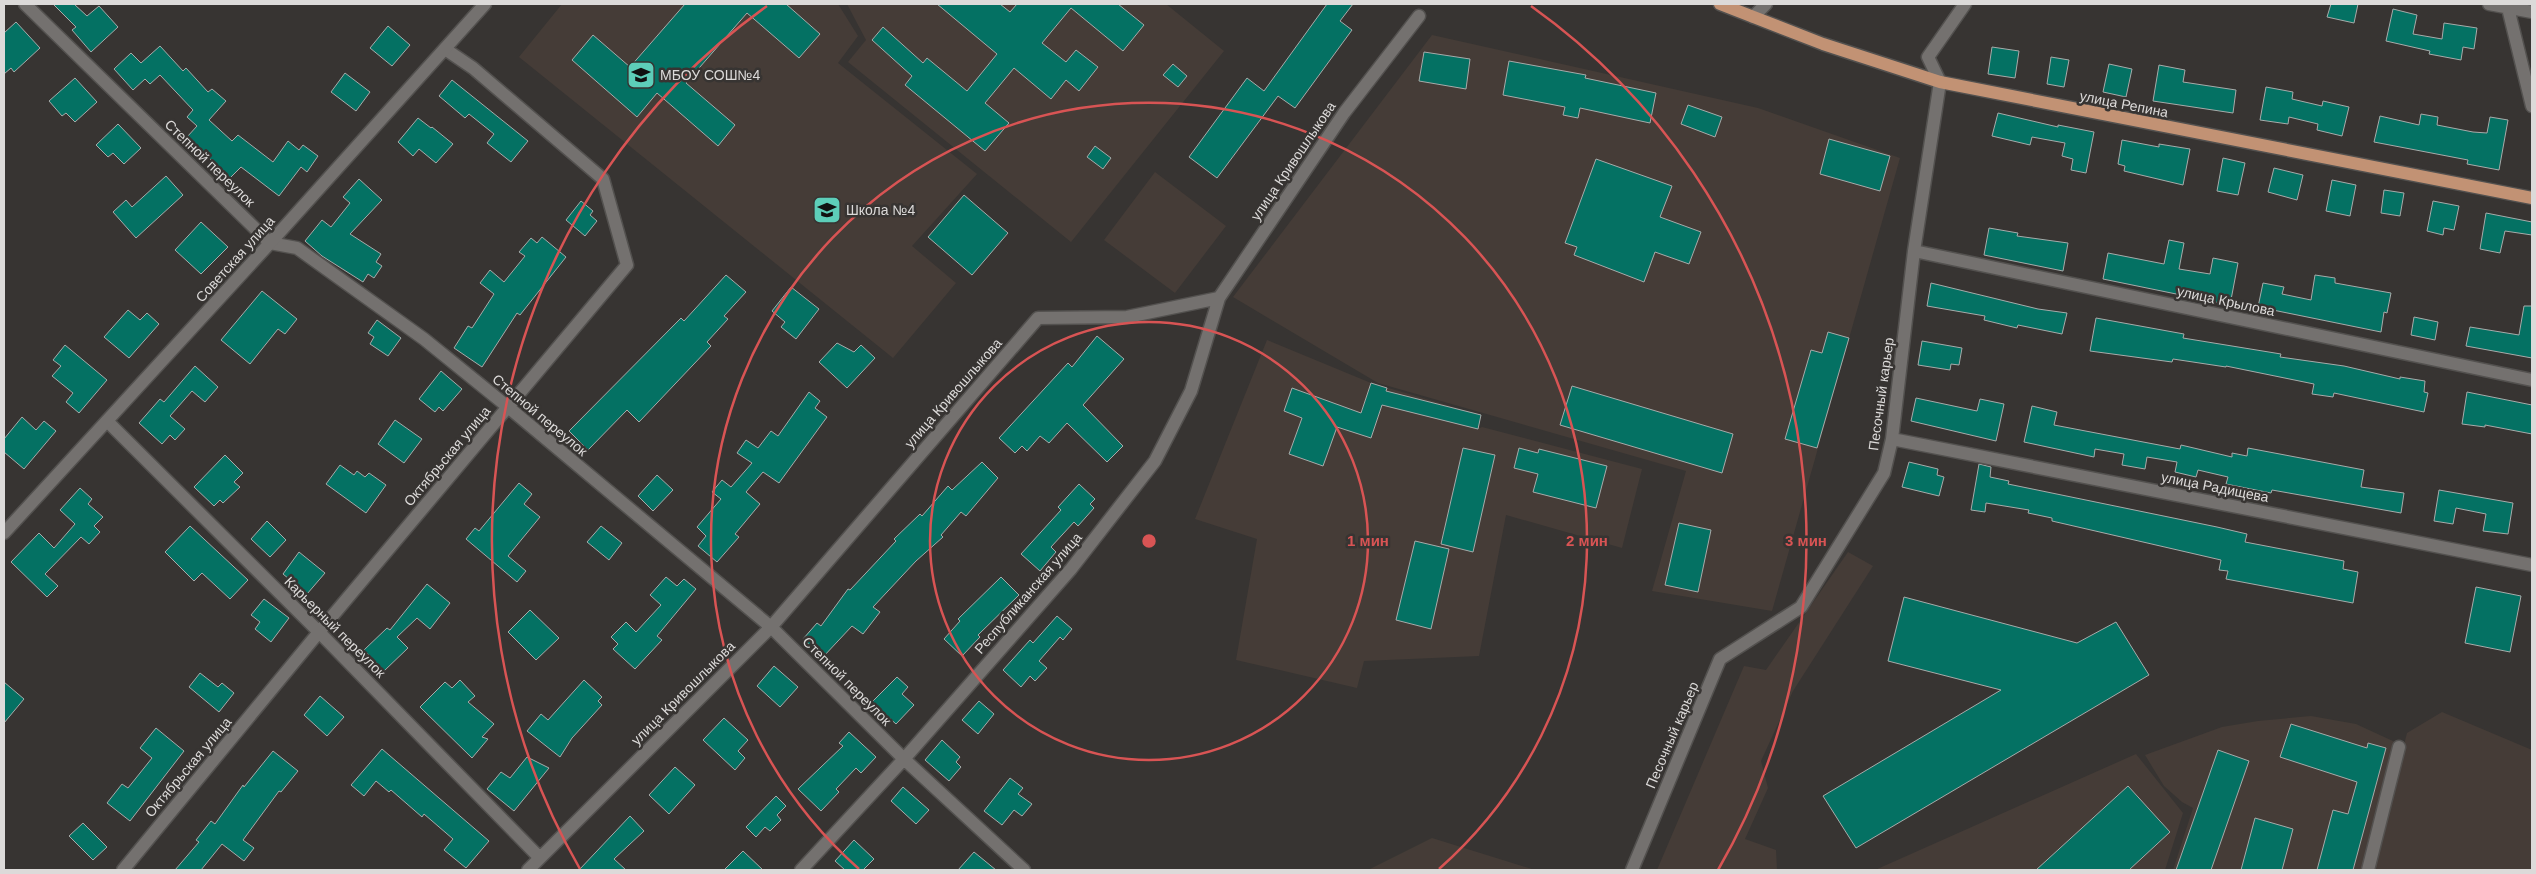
<svg xmlns="http://www.w3.org/2000/svg" width="2536" height="874" viewBox="0 0 2536 874" font-family="Arial,sans-serif">
<style>
.built{fill:#453c37}
.building{fill:#047163;stroke:#a7abaa}
.lines{fill:none;stroke-linecap:round;stroke-linejoin:round}
.street-casing{stroke:#53514f;stroke-width:15}
.secondary-casing{stroke:#53514f;stroke-width:15}
.primary-casing{stroke:#53514f;stroke-width:15}
.street{stroke:#74716f;stroke-width:12}
.secondary{stroke:#74716f;stroke-width:12}
.primary{stroke:#c29274;stroke-width:12}
.ring{fill:none;stroke:#d85454;stroke-width:2.5}
.labels{text-anchor:middle;dominant-baseline:central;stroke-width:5;stroke-linejoin:round;paint-order:stroke}
.poi-label{font-size:14px;fill:#dcdad9;stroke:#373432;text-anchor:start}
.street-label{font-size:14px;fill:#dcdad9;stroke:#373432}
.centre{fill:#d85454;stroke:#373432;stroke-width:2.5}
.ring-label{font-size:15px;text-anchor:middle;font-weight:bold;fill:#d85454;stroke:#373432;stroke-width:5;stroke-linejoin:round;paint-order:stroke}
</style>
<rect width="100%" height="100%" fill="#373432"/>
<!-- built -->
<path class="built" d="M562,4H838L858,36L838,63L977,174L912,246L956,283L893,358L519,57Z
M847,4H1166L1224,51L1071,242L848,62L866,40Z
M1432,35L1758,108L1900,158L1772,611L1652,591L1686,471L1378,383L1233,297Z
M1155,172L1226,226L1175,293L1104,240Z
M1267,340L1371,383L1481,415L1478,429L1482,427L1642,469L1622,548L1506,515L1479,656L1364,661L1357,688L1236,660L1257,539L1195,519Z
M1848,552L1873,566L1793,691L1761,761L1768,788L1745,839L1776,850L1777,870H1657L1744,666L1766,670Z
M2442,712L2532,750V870H2372L2407,733Z
M2311,716L2356,724L2395,742L2363,870H2173L2193,808L2182,802L2164,786L2145,755L2222,727L2258,721Z
M2136,754L2183,813L2165,870H1875Z
M1432,838L1535,870H1536H1368Z"/>
<!-- building -->
<path class="building" d="M53,4H74L87,16L99,6L118,27L91,52L72,30L76,27Z
M685,4H786L820,34L799,58L747,13L686,83L735,125L718,146L657,93L637,117L572,60L593,35L630,67Z
M937,4H1000L1010,12L1017,4H1118L1144,25L1123,51L1071,8L1042,43L1066,62L1076,50L1098,67L1079,91L1066,80L1051,99L1014,68L985,103L1009,123L985,151L905,85L912,76L872,40L883,27L923,63L927,58L967,91L997,54Z
M1327,4H1353L1340,21L1352,30L1295,108L1278,96L1217,178L1189,157L1247,78L1264,91Z
M2331,4H2358L2354,23L2327,17Z
M2393,9L2417,15L2413,34L2442,39L2444,23L2477,28L2474,49L2463,47L2461,60L2429,54L2430,51L2386,41Z
M16,22L40,48L14,72L11,68L4,74V33Z
M388,26L410,45L392,66L370,48Z
M160,46L183,71L186,68L208,92L212,89L226,101L209,120L232,141L238,135L273,162L288,141L299,150L303,145L318,156L307,172L301,167L279,196L241,167L230,178L187,137L197,126L187,117L193,110L160,75L150,84L145,79L133,90L114,69L131,53L141,63Z
M1992,47L2019,51L2015,78L1988,74Z
M1424,52L1470,59L1466,89L1419,81Z
M2051,57L2069,60L2064,87L2047,84Z
M1509,61L1586,75L1585,78L1656,93L1650,123L1580,108L1578,118L1563,115L1565,107L1503,95Z
M1173,64L1187,76L1178,87L1163,75Z
M2109,64L2132,69L2126,97L2103,92Z
M2159,65L2185,70L2183,82L2236,90L2233,113L2153,101Z
M345,73L370,92L356,111L331,92Z
M75,78L97,102L75,122L66,113L62,116L49,101Z
M452,80L528,141L511,162L487,143L494,134L469,114L465,118L439,96Z
M2266,87L2293,92L2292,99L2322,106L2323,101L2349,107L2342,136L2317,130L2318,124L2289,117L2288,124L2260,120Z
M1688,105L1722,117L1715,137L1681,124Z
M1998,113L2058,127V125L2094,132L2086,173L2071,170L2073,159L2062,156L2065,143L2032,137L2030,145L1992,136Z
M2421,114L2438,117L2437,125L2473,132L2487,133L2490,117L2508,120L2499,170L2467,164L2468,160L2374,142L2380,116L2419,125Z
M418,118L431,128L432,127L453,144L436,163L419,149L413,156L398,142Z
M118,124L141,148L124,164L113,153L108,157L96,145Z
M1829,139L1890,156L1880,191L1820,174Z
M2122,140L2159,147V144L2190,149L2183,185L2124,171L2125,166L2118,164Z
M1095,146L1111,158L1103,169L1087,157Z
M2223,158L2245,163L2238,195L2217,191Z
M1596,159L1672,186L1660,217L1701,232L1689,264L1655,252L1644,282L1574,255L1577,247L1565,243Z
M2274,168L2303,175L2297,200L2268,192Z
M166,176L183,195L136,238L113,212L126,200L132,207Z
M359,179L382,200L350,234L381,254L376,262L382,266L374,278L368,274L363,282L322,256L305,241L322,220L331,227L350,203L343,197Z
M2332,180L2356,185L2350,216L2326,211Z
M2384,190L2404,193L2400,216L2381,213Z
M964,195L1008,233L972,275L928,237Z
M581,201L593,211L590,215L597,221L585,236L566,220Z
M2433,201L2459,206L2454,230L2444,228L2443,235L2427,231Z
M2486,213L2532,222V235L2505,231L2500,253L2480,249Z
M201,222L228,247L201,274L175,250Z
M1989,228L2018,233L2017,236L2068,243L2063,271L1984,255Z
M542,237L566,257L520,315L517,313L482,367L454,348L468,326L472,328L494,294L480,283L490,270L504,282L525,256L519,252L531,238L537,243Z
M2169,240L2184,243L2179,269L2210,274L2213,258L2238,263L2230,305L2103,279L2108,253L2164,264Z
M726,275L746,292L724,316L728,319L707,342L711,346L639,422L627,410L588,450L569,431L681,318L684,321Z
M2315,275L2335,278V283L2391,293L2387,313L2384,312L2381,332L2258,307L2263,283L2284,287L2282,294L2311,300Z
M1931,283L2038,309L2067,313L2062,334L2018,325L2017,328L1984,320L1985,316L1927,306Z
M791,287L819,309L796,339L781,327L785,322L772,311Z
M262,291L297,319L285,334L278,329L250,364L221,340Z
M2524,306H2532V358L2466,346L2470,327L2519,335Z
M128,310L140,320L147,313L159,324L129,358L104,337Z
M2414,317L2438,322L2435,340L2411,335Z
M2096,318L2184,334L2183,338L2281,354L2280,357L2344,366L2400,379V377L2425,381L2424,392L2428,393L2424,412L2334,393L2333,397L2312,394L2314,384L2226,366V367L2173,359L2172,362L2090,351Z
M377,320L401,338L388,356L370,344L374,337L368,333Z
M1828,332L1849,338L1817,448L1785,439L1811,350L1822,353Z
M1097,336L1124,359L1083,405L1123,446L1107,462L1067,423L1049,443L1040,436L1027,451L1022,446L1015,453L999,438L1068,363L1072,367Z
M1922,341L1962,348L1959,365L1951,364L1950,370L1918,365Z
M837,343L854,352L861,345L875,358L847,388L819,362Z
M65,345L107,380L79,413L66,402L73,393L52,376L61,366L53,360Z
M195,366L218,387L205,402L192,391L170,416L185,429L175,440L170,435L162,444L139,423L160,399L164,402Z
M441,371L462,389L443,411L439,407L435,412L419,399Z
M1371,383L1387,388L1386,391L1481,415L1478,429L1382,405L1371,438L1337,427L1323,466L1289,454L1302,418L1284,411L1292,388L1361,413Z
M1572,386L1733,434L1722,473L1560,425Z
M809,392L820,401L815,408L827,417L779,483L763,472L746,492L760,504L735,534L739,537L717,562L698,546L706,536L697,527L721,499L712,492L722,480L731,487L752,463L737,453L746,440L758,448L771,431L778,436Z
M2467,392L2532,405V434L2485,425V427L2462,424Z
M1916,398L1977,411L1980,399L2004,404L1996,441L1911,421Z
M2032,406L2057,412L2054,425L2180,449L2181,445L2232,457V453L2247,456L2248,448L2364,470L2361,487L2404,493L2401,513L2272,490L2271,493L2226,484L2228,477L2198,470L2196,477L2175,472L2177,462L2147,457L2145,469L2122,465L2124,454L2095,449L2094,457L2024,442Z
M22,417L36,430L44,421L56,431L24,469L4,452V439Z
M395,420L422,439L404,463L378,444Z
M1463,448L1495,455L1473,552L1441,544Z
M1519,448L1538,453L1539,449L1607,466L1596,508L1533,492L1538,474L1514,468Z
M225,455L243,473L234,482L240,487L223,503L220,500L214,506L194,487Z
M982,462L998,478L966,516L961,512L941,535L943,537L916,561L873,607L880,612L863,634L852,626L823,657L803,639L817,623L821,626L848,589L850,590L896,541L894,539L920,514L922,516L948,486L952,490Z
M1909,462L1938,469L1937,475L1944,477L1939,496L1902,487Z
M1979,464L1991,467L1990,477L2009,481L2008,484L2217,527L2247,534L2245,542L2344,561L2343,569L2358,572L2353,603L2226,579L2228,571L2219,570L2221,560L2052,521V518L2028,513L2029,510L1986,503L1985,512L1971,510Z
M340,465L354,475L357,471L365,477L369,473L386,485L366,513L326,484Z
M657,475L673,490L653,511L638,496Z
M519,483L532,494L524,504L540,517L508,556L526,571L517,582L466,539L475,528L479,531Z
M1079,484L1095,499L1090,504L1094,508L1078,526L1074,522L1051,547L1056,552L1040,571L1021,554L1061,510L1058,507Z
M80,488L92,499L88,504L103,517L94,526L100,532L89,544L81,537L45,574L58,586L47,597L11,562L39,533L54,548L75,524L60,510Z
M2439,490L2513,503L2508,534L2483,531L2486,514L2456,508L2453,524L2434,521Z
M267,521L286,540L270,557L251,539Z
M1679,523L1711,530L1698,592L1665,585Z
M190,526L248,580L230,599L202,573L194,581L165,552Z
M601,526L622,543L609,560L587,542Z
M1415,541L1449,549L1431,629L1396,620Z
M299,552L325,573L307,594L283,574Z
M666,577L677,586L684,579L696,589L657,636L662,640L635,669L613,649L618,644L611,637L626,622L636,632L661,605L650,595Z
M1001,577L1019,595L978,635L980,637L962,656L944,639L960,621L958,619Z
M427,584L450,603L430,629L417,618L397,637L408,648L384,671L364,650L387,628L390,630Z
M2476,587L2521,596L2510,652L2465,643Z
M1904,597L2077,643L2116,622L2149,675L1856,848L1823,796L2001,690L1888,661Z
M264,599L289,618L271,642L255,629L260,622L251,615Z
M530,610L559,638L536,660L508,632Z
M1057,616L1072,629L1063,640L1060,637L1039,661L1047,668L1035,681L1030,676L1021,687L1003,670L1030,640L1033,643Z
M774,666L798,687L780,707L757,686Z
M200,673L218,687L222,683L234,693L219,712L189,687Z
M897,677L908,687L902,694L914,705L896,724L872,702Z
M460,680L475,696L468,702L494,724L482,737L488,739L472,758L420,707L445,682L452,688Z
M584,680L602,697L598,701L602,705L572,738L560,757L527,731L541,714L548,720Z
M4,682L24,699L4,723Z
M320,696L344,717L327,736L304,715Z
M979,701L994,714L978,734L962,720Z
M724,718L748,740L738,751L745,758L735,770L703,740Z
M2291,724L2367,748L2368,743L2386,748L2353,870H2317L2333,810L2348,814L2357,782L2280,757Z
M156,728L184,751L130,821L107,803L122,784L128,788L152,758L140,748Z
M849,732L876,757L861,773L856,768L836,789L839,792L821,811L798,789L843,746L839,743Z
M942,740L960,757L956,762L961,767L949,781L925,760Z
M382,749L489,841L466,868L444,850L453,839L424,814L422,817L391,790L389,792L376,781L364,796L351,785Z
M2218,750L2249,761L2211,870H2176Z
M273,751L298,771L281,792L279,791L243,840L254,848L244,861L222,844L201,870H175L199,842L196,840L211,821L215,824L243,785L244,787Z
M527,757L549,768L514,811L487,789L501,772L510,778Z
M675,767L695,785L669,814L649,795Z
M1010,778L1023,788L1018,794L1032,804L1022,816L1014,810L1002,825L984,811Z
M2128,786L2170,832L2129,870H2036Z
M903,787L929,810L916,824L891,801Z
M776,796L786,806L777,815L781,820L770,831L765,827L756,837L746,827Z
M630,816L644,831L614,859L626,870H579Z
M2255,818L2293,829L2282,870H2241Z
M83,823L107,847L93,860L69,836Z
M854,840L874,859L863,870H845L835,861Z
M743,851L763,870H724Z
M974,852L996,870H958Z"/>
<g class="lines">
<defs>
<path id="street" d="M25,4L270,243L297,248L424,339L508,407L771,627L904,759L1024,870
M2489,4L2532,12
M2505,4L2508,8L2532,106
M1753,17L1766,4
M1914,251L2532,380
M107,421L319,632L539,857
M1892,439L2532,565
M123,870L319,632L627,265L603,179L473,68L445,49
M528,870L771,627L1038,318L1127,317L1219,298L1344,113L1419,16
M801,870L904,759L1071,569L1155,461L1191,391L1219,298
M1632,870L1720,659L1801,607L1884,473L1892,439L1914,251L1940,82L1928,57L1965,4
M2368,870L2399,747"/>
<path id="secondary" d="M4,533L270,243L485,4"/>
<path id="primary" d="M1720,4L1823,44L1940,82L2532,198"/>
</defs>
<!-- street casing -->
<use href="#street" class="street-casing"/>
<!-- secondary casing -->
<use href="#secondary" class="secondary-casing"/>
<!-- primary casing -->
<use href="#primary" class="primary-casing"/>
<!-- street -->
<use href="#street" class="street"/>
<!-- secondary -->
<use href="#secondary" class="secondary"/>
<!-- primary -->
<use href="#primary" class="primary"/>
</g>
<!-- distance rings -->
<g class="ring">
<circle cx="1149" cy="541" r="219"/>
<path d="M859 869A438 438 0 1 1 1439 869"/>
<path d="M580 869A657 657 0 0 1 767 6M1531 6A657 657 0 0 1 1718 870"/>
</g>
<!-- icons -->
<defs>
<symbol id="school-square" viewBox="-11 -11 22 22"><rect x="-9" y="-9" width="18" height="18" rx="4" fill="#5dceb9" stroke="#373432"/><path d="M0-5L7-2L0 1L-7-2ZM-4 1L0 2.5L4 1V4Q0 6-4 4Z" fill="#111"/></symbol>
</defs>
<g fill-rule="evenodd">
<use href="#school-square" x="625" y="59" width="32" height="32"/>
<use href="#school-square" x="811" y="194" width="32" height="32"/>
</g>
<g class="labels">
<!-- poi labels -->
<g class="poi-label">
<text x="660" y="75">МБОУ СОШ№4</text>
<text x="846" y="210">Школа №4</text>
</g>
<!-- street labels -->
<g class="street-label">
<text transform="translate(2124 104) rotate(11)">улица Репина</text>
<text transform="translate(1293 161) rotate(-56)">улица Кривошлыкова</text>
<text transform="translate(210 163) rotate(44)">Степной переулок</text>
<text transform="translate(235 259) rotate(-48)">Советская улица</text>
<text transform="translate(2226 301) rotate(12)">улица Крылова</text>
<text transform="translate(953 393) rotate(-49)">улица Кривошлыкова</text>
<text transform="translate(1881 394) rotate(-82)">Песочный карьер</text>
<text transform="translate(540 415) rotate(40)">Степной переулок</text>
<text transform="translate(447 456) rotate(-50)">Октябрьская улица</text>
<text transform="translate(2215 487) rotate(11)">улица Радищева</text>
<text transform="translate(1028 593) rotate(-49)">Республиканская улица</text>
<text transform="translate(335 627) rotate(45)">Карьерный переулок</text>
<text transform="translate(847 681) rotate(45)">Степной переулок</text>
<text transform="translate(683 693) rotate(-45)">улица Кривошлыкова</text>
<text transform="translate(1672 735) rotate(-67)">Песочный карьер</text>
<text transform="translate(188 767) rotate(-50)">Октябрьская улица</text>
</g>
</g>
<circle cx="1149" cy="541" r="8" class="centre"/>
<g class="ring-label">
<text x="1368" y="546">1 мин</text>
<text x="1587" y="546">2 мин</text>
<text x="1806" y="546">3 мин</text>
</g>
<!-- border -->
<rect width="2536" height="874" fill="none" stroke="#dcdad9" stroke-width="10"/>
</svg>
